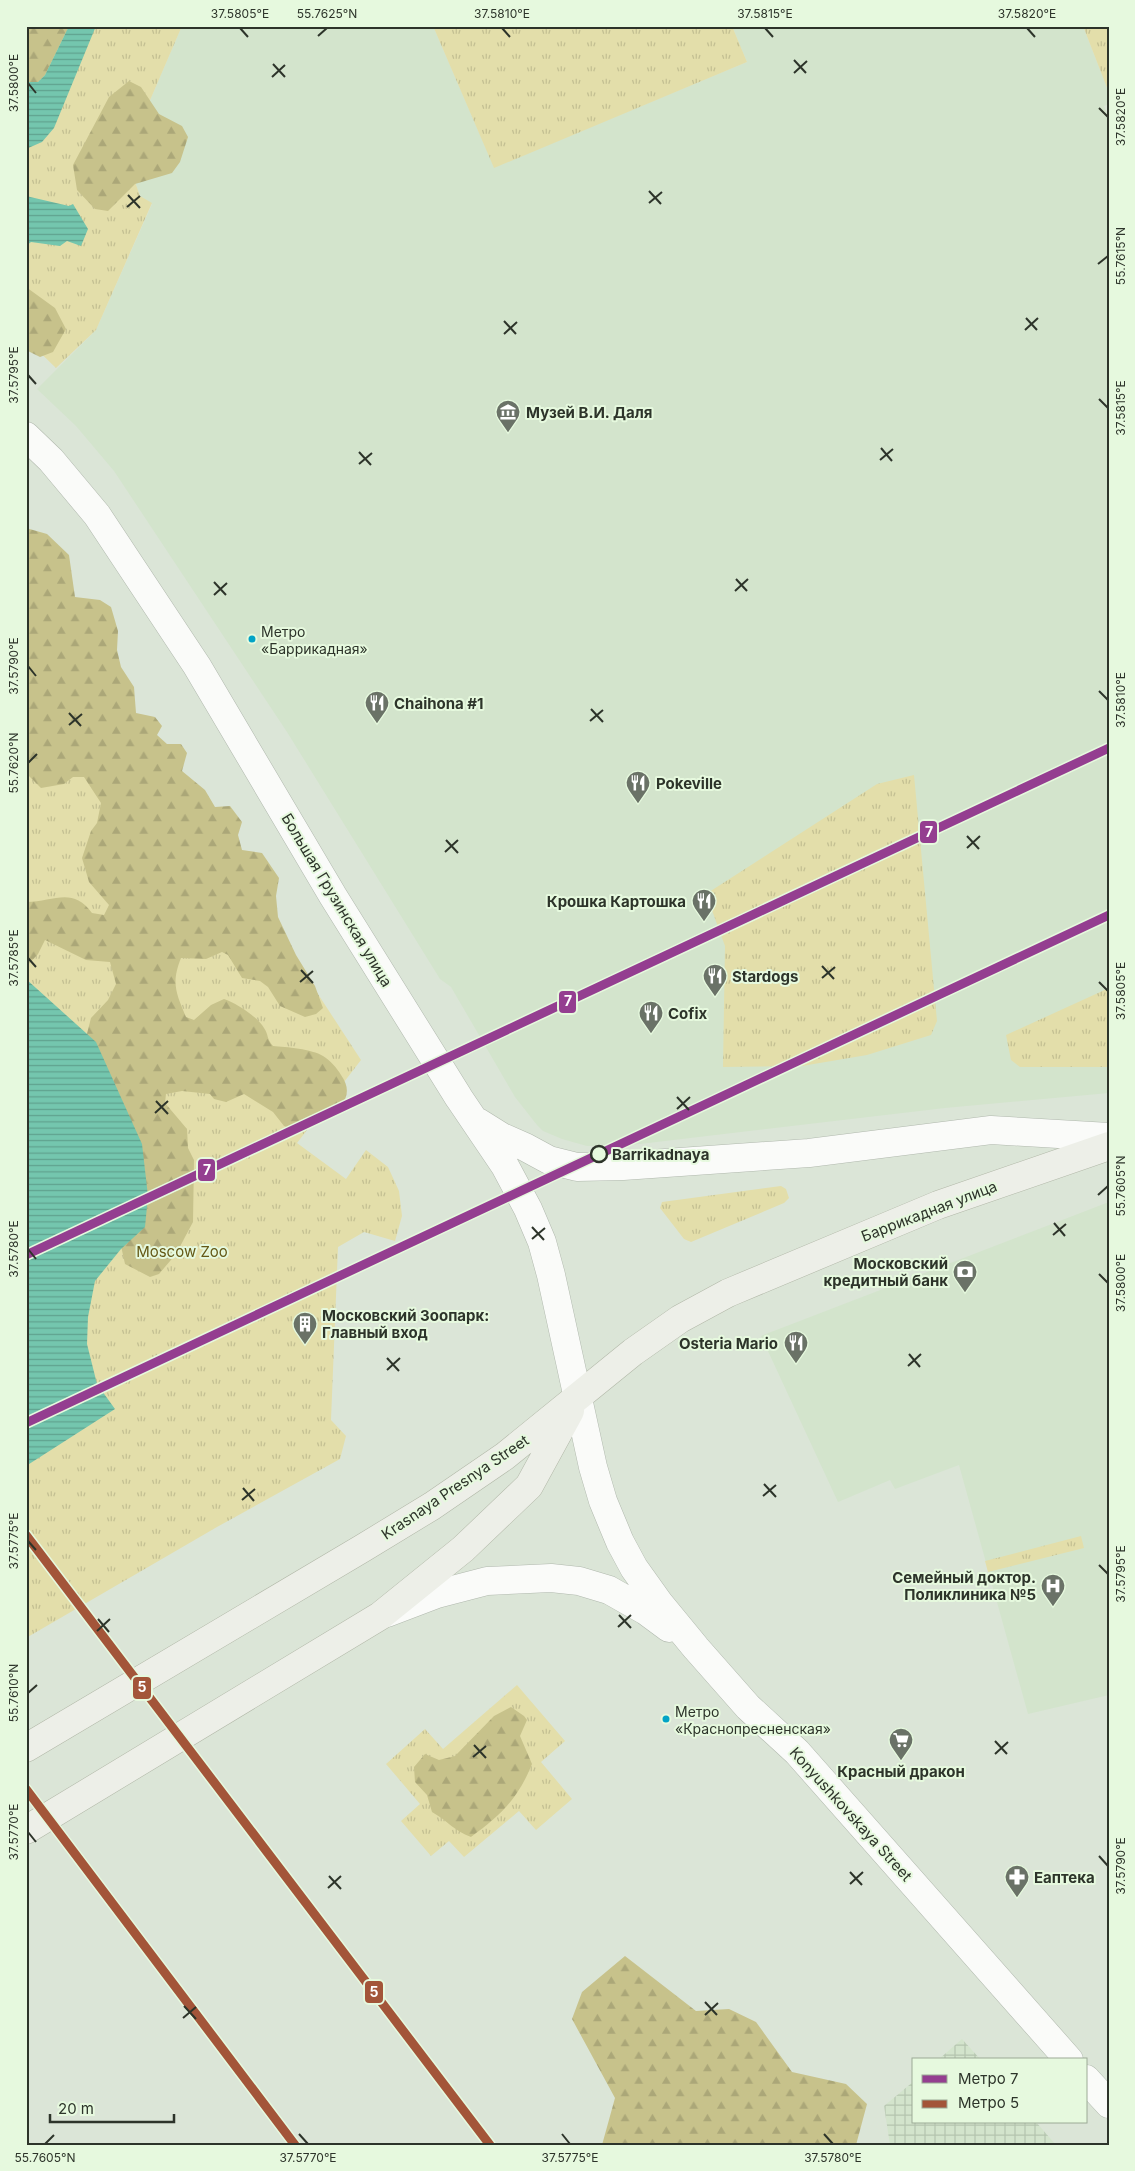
<svg xmlns="http://www.w3.org/2000/svg" width="1135" height="2171" viewBox="0 0 1135 2171" font-family="Inter,sans-serif">
<style>
.built{fill:#d3e4cc}
.industrial{fill:url(#industrial-grid)}
.grass{fill:url(#grass-tufts)}
.forest{fill:url(#forest-firs)}
.water{fill:url(#water-rules)}
.lines{fill:none;stroke-linecap:round;stroke-linejoin:round}
.secondary-casing{stroke:#b0b8ad;stroke-width:29}
.primary-casing{stroke:#b1b7a7;stroke-width:29}
.secondary{stroke:#fafbf9;stroke-width:28}
.primary{stroke:#edefe8;stroke-width:28}
.metro-1-casing{stroke:#e6f9de;stroke-width:12}
.metro-2-casing{stroke:#e6f9de;stroke-width:12}
.metro-1{stroke:#943e90;stroke-width:9}
.metro-2{stroke:#a35539;stroke-width:9}
.ticks{fill:none;stroke:#2d342a;stroke-width:2}
.bus-dot{fill:#02a3c6;stroke:#e6f9de;stroke-width:2}
.stop-dot{fill:#e6f9de;stroke:#2d342a;stroke-width:2.5}
.labels{text-anchor:middle;dominant-baseline:central;stroke-width:4;stroke-linejoin:round;paint-order:stroke}
.bus-label{font-size:14px;fill:#2d342a;stroke:#e6f9de;text-anchor:start}
.poi-label{font-size:15px;font-weight:bold;fill:#2d342a;stroke:#e6f9de;text-anchor:start}
.street-label{font-size:15px;fill:#2d342a;stroke:#e6f9de}
.stop-label{font-size:15px;font-weight:bold;fill:#2d342a;stroke:#e6f9de;text-anchor:start}
.park-label{font-size:15px;fill:#645815;stroke:#e6f9de}
.line-badge{stroke:#e6f9de;stroke-width:2}
.badge-label{font-size:14px;text-anchor:middle;font-weight:bold;fill:#fff}
.neatline{fill:none;stroke:#2d342a;stroke-width:2}
.ticks-label{font-size:12px;text-anchor:middle;fill:#2d342a}
</style>
<defs>
<pattern id="industrial-grid" width="8" height="8" patternUnits="userSpaceOnUse" patternTransform="scale(1.25)"><rect width="8" height="8" fill="#d3e4cc"/><path d="M0 4h8M4 0v8" fill="none" stroke="#b5c4af"/></pattern>
<pattern id="grass-tufts" width="24" height="20" patternUnits="userSpaceOnUse" patternTransform="scale(1.25)"><rect width="24" height="20" fill="#e3deaa"/><path d="M3 7l-1-3M5 7V3M7 7l1-3M15 17l-1-3M17 17v-4M19 17l1-3" fill="none" stroke="#c3bf92"/></pattern>
<pattern id="forest-firs" width="22" height="20" patternUnits="userSpaceOnUse" patternTransform="scale(1.25)"><rect width="22" height="20" fill="#c7c28b"/><path d="M5 1l3.5 6h-7zM16 11l3.5 6h-7z" fill="#aba778"/></pattern>
<pattern id="water-rules" width="6" height="5" patternUnits="userSpaceOnUse" patternTransform="scale(1.25)"><rect width="6" height="5" fill="#74c6ae"/><path d="M0 2.5h6" fill="none" stroke="#60a28e"/></pattern>
</defs>
<rect width="100%" height="100%" fill="#dbe5d7"/>
<!-- built -->
<path class="built" d="M182,26H433L494,167L747,62L732,26H1083L1109,93V104L1104,106L1109,118V1093L945,1108L623,1146H587L562,1139L543,1131L537,1125L515,1097L451,987L440,979L287,732L114,471L76,426L37,389L96,330L152,204L140,196L126,156Z
M1109,1202V1695L1028,1714L959,1465L895,1489L890,1480L838,1502L761,1336Z"/>
<!-- industrial -->
<path class="industrial" d="M962,2039L981,2060H938Z
M914,2081V2122H1036L1056,2145H890L884,2106Z"/>
<!-- grass -->
<path class="grass" d="M26,26H182L126,156L140,196L152,203L96,330L56,368L26,339Z
M433,26H732L747,62L494,168Z
M1083,26H1109V93Z
M26,555L83,634L361,1060L297,1143L346,1179L366,1150L388,1167L399,1191L402,1216L395,1241L364,1232L338,1247L331,1420L346,1436L340,1459L217,1527L26,1638Z
M914,775L937,1021L931,1035L867,1055L802,1066L723,1067L725,946L706,894L877,784Z
M1109,988V1067H1020L1011,1060L1006,1035Z
M781,1186L786,1189L789,1198L784,1203L691,1242L684,1239L660,1208L662,1202Z
M1081,1536L1084,1548L988,1572L985,1561Z
M517,1685L565,1741L541,1762L572,1799L536,1830L519,1811L464,1857L449,1841L431,1856L401,1821L420,1804L386,1764L425,1729L443,1749Z"/>
<!-- forest -->
<path class="forest" d="M26,26H69L45,75L38,82H26Z
M129,81L141,87L159,114L182,126L188,137L180,162L172,173L135,184L108,211L95,209L77,190L73,165L109,97Z
M26,287L55,308L66,329L53,352L40,357L26,350Z
M26,528L47,534L69,555L75,597L100,600L111,607L118,631L117,650L121,667L134,687L136,713L155,717L162,726L157,735L167,744H181L187,753L182,771L205,790L215,807L230,806L242,822L238,835L242,850L262,853L279,878L276,896L278,917L296,955L315,986L323,1008L316,1014L305,1017L280,1006L268,987L260,981L242,978L228,955L222,952L206,959L181,958C171,983 176,993 186,1017L194,1020L211,1005L224,999C236,1003 258,1017 264,1028C269,1035 266,1038 273,1046C286,1047 312,1049 323,1056C330,1060 337,1068 341,1075C363,1105 318,1123 296,1131L284,1126L273,1112L244,1094L226,1102L214,1099L210,1094L182,1091L166,1094L165,1103L187,1129L188,1148L194,1160L193,1222L176,1254L159,1274L150,1277L125,1264L80,1061L91,1018L108,1000L116,984L110,962L86,960L45,940L38,954L26,967V902C54,902 72,886 92,913L104,915L109,905L89,882L82,858L91,831L97,823L101,803L84,777H73L64,784L41,788L26,773Z
M511,1707L524,1716L527,1720L520,1736L532,1764C518,1799 500,1816 471,1837C454,1831 448,1821 432,1812L427,1795L415,1782L414,1767L425,1754L439,1760L455,1756L494,1716Z
M625,1956L696,2011L729,2009L756,2022L792,2072L846,2084L867,2104L856,2145H602L615,2098L572,2019L582,1992Z"/>
<!-- water -->
<path class="water" d="M69,26H96L54,128L42,142L26,149V82H38L45,75Z
M26,196L69,206L73,204L88,229L81,246L67,241L60,246L31,242L26,246Z
M26,979L96,1042L142,1144L148,1196L145,1227L121,1249L95,1281L88,1317L87,1344L97,1384L115,1409L26,1466Z"/>
<g class="lines">
<defs>
<path id="secondary" d="M26,436L51,460L97,515L197,666L333,896L459,1098L505,1166L528,1209L542,1242L551,1275L593,1467L603,1501L620,1542L634,1568L659,1603L696,1648L748,1707L797,1752L1069,2060
M478,1122L502,1137L525,1147L549,1160L577,1167L623,1166L809,1153L991,1130L1109,1137
M387,1613L437,1594L487,1581L551,1578L579,1581L609,1590L646,1611L669,1628
M1086,2079L1109,2104"/>
<path id="primary" d="M26,1748L363,1548L432,1506L505,1456L633,1352L680,1319L728,1293L938,1205L1109,1146
M26,1830L380,1616L463,1549L529,1486L570,1411"/>
</defs>
<!-- secondary casing -->
<use href="#secondary" class="secondary-casing"/>
<!-- primary casing -->
<use href="#primary" class="primary-casing"/>
<!-- secondary -->
<use href="#secondary" class="secondary"/>
<!-- primary -->
<use href="#primary" class="primary"/>
<defs>
<path id="metro-1" d="M26,1255L1109,748
M26,1423L1109,915"/>
<path id="metro-2" d="M26,1535L490,2145
M26,1789L295,2145"/>
</defs>
<!-- metro-1 casing -->
<use href="#metro-1" class="metro-1-casing"/>
<!-- metro-2 casing -->
<use href="#metro-2" class="metro-2-casing"/>
<!-- metro-1 -->
<use href="#metro-1" class="metro-1"/>
<!-- metro-2 -->
<use href="#metro-2" class="metro-2"/>
</g>
<!-- ticks -->
<path class="ticks" d="M240,28L248,37M502,28L510,37M765,28L773,37M1027,28L1035,37M318,36L327,28M794,60L806,73M273,64L285,77M794,73L807,61M272,77L285,65M28,83L36,93M1099,108L1108,117M649,191L661,204M128,195L140,208M649,203L662,192M127,207L140,196M1098,264L1108,256M1026,318L1037,330M504,321L516,334M1025,330L1038,318M504,334L517,322M28,375L36,384M1099,399L1108,408M881,448L892,461M359,452L371,465M880,460L893,449M359,464L372,453M736,579L747,591M214,582L226,595M735,591L748,579M214,595L227,583M28,666L36,676M1099,691L1108,700M591,709L603,722M69,713L81,726M590,721L603,710M69,725L82,714M28,763L37,754M967,836L979,849M446,840L458,853M967,848L980,836M445,852L458,840M28,958L36,967M822,966L834,979M301,970L313,983M822,978L835,967M300,982L313,971M1099,982L1108,991M677,1097L689,1110M156,1101L168,1114M677,1109L690,1097M155,1113L168,1101M1098,1195L1108,1186M1054,1223L1065,1236M532,1227L544,1240M1053,1235L1066,1224M532,1239L545,1228M28,1249L36,1259M1099,1274L1108,1283M909,1354L920,1367M387,1358L399,1371M908,1366L921,1354M387,1370L400,1358M764,1484L776,1497M243,1488L254,1501M763,1496L776,1485M242,1500L255,1489M28,1541L36,1550M1099,1565L1108,1574M619,1615L631,1628M98,1619L109,1632M618,1627L631,1615M97,1631L110,1619M28,1693L37,1685M995,1741L1007,1754M474,1745L486,1758M995,1754L1008,1742M473,1757L486,1746M28,1832L36,1842M1099,1856L1108,1866M850,1872L862,1885M329,1876L341,1889M850,1884L863,1872M328,1888L341,1876M705,2002L717,2015M184,2006L196,2019M705,2015L718,2003M183,2018L196,2007M299,2134L308,2144M562,2134L570,2144M824,2134L833,2144M45,2144L54,2135"/>
<!-- icons -->
<defs>
<symbol id="museum-pin" viewBox="-11 -11 22 30"><path d="M0 17L-7.5 6A9.5 9.5 0 1 1 7.5 6Z" fill="#6a7267" stroke="#e6f9de"/><path d="M0-6L6-3V-2H-6V-3ZM-5-1h2V3h-2ZM-1-1h2V3h-2ZM3-1h2V3H3ZM-6 4H6V6H-6Z" fill="#fff"/></symbol>
<symbol id="restaurant-pin" viewBox="-11 -11 22 30"><path d="M0 17L-7.5 6A9.5 9.5 0 1 1 7.5 6Z" fill="#6a7267" stroke="#e6f9de"/><path d="M-5-6h1v4h1v-4h1v4h1v-4h1v5L-1.5 .5V6h-2V.5L-5-1ZM5-6V6H3V1.5H1.5Q1.5-4 5-6Z" fill="#fff"/></symbol>
<symbol id="bank-pin" viewBox="-11 -11 22 30"><path d="M0 17L-7.5 6A9.5 9.5 0 1 1 7.5 6Z" fill="#6a7267" stroke="#e6f9de"/><path d="M-6-4H6V4H-6ZM0-2.3a2.3 2.3 0 1 0 0 4.6a2.3 2.3 0 1 0 0-4.6Z" fill="#fff"/></symbol>
<symbol id="building-pin" viewBox="-11 -11 22 30"><path d="M0 17L-7.5 6A9.5 9.5 0 1 1 7.5 6Z" fill="#6a7267" stroke="#e6f9de"/><path d="M-4-6H4V6H1V3H-1V6H-4ZM-2.5-4.3h1.7v1.8h-1.7ZM.8-4.3h1.7v1.8H.8ZM-2.5-1h1.7V.8h-1.7ZM.8-1h1.7V.8H.8Z" fill="#fff"/></symbol>
<symbol id="hospital-pin" viewBox="-11 -11 22 30"><path d="M0 17L-7.5 6A9.5 9.5 0 1 1 7.5 6Z" fill="#6a7267" stroke="#e6f9de"/><path d="M-5-5h3v3.5h4V-5h3V5h-3V1.5h-4V5h-3Z" fill="#fff"/></symbol>
<symbol id="supermarket-pin" viewBox="-11 -11 22 30"><path d="M0 17L-7.5 6A9.5 9.5 0 1 1 7.5 6Z" fill="#6a7267" stroke="#e6f9de"/><path d="M-6-5.5h2.5l.6 2H6L4.5 2H-2.5L-4.4-4H-6ZM-1.5 3.2a1.3 1.3 0 1 0 .1 0ZM3 3.2a1.3 1.3 0 1 0 .1 0Z" fill="#fff"/></symbol>
<symbol id="pharmacy-pin" viewBox="-11 -11 22 30"><path d="M0 17L-7.5 6A9.5 9.5 0 1 1 7.5 6Z" fill="#6a7267" stroke="#e6f9de"/><path d="M-2-6h4v4h4v4h-4v4h-4v-4h-4v-4h4Z" fill="#fff"/></symbol>
</defs>
<g fill-rule="evenodd">
<use href="#museum-pin" x="494" y="398" width="28" height="38"/>
<use href="#restaurant-pin" x="363" y="689" width="28" height="38"/>
<use href="#restaurant-pin" x="624" y="769" width="28" height="38"/>
<use href="#restaurant-pin" x="690" y="887" width="28" height="38"/>
<use href="#restaurant-pin" x="701" y="962" width="28" height="38"/>
<use href="#restaurant-pin" x="637" y="999" width="28" height="38"/>
<use href="#bank-pin" x="951" y="1258" width="28" height="38"/>
<use href="#building-pin" x="291" y="1310" width="28" height="38"/>
<use href="#restaurant-pin" x="782" y="1329" width="28" height="38"/>
<use href="#hospital-pin" x="1039" y="1572" width="28" height="38"/>
<use href="#supermarket-pin" x="887" y="1726" width="28" height="38"/>
<use href="#pharmacy-pin" x="1003" y="1863" width="28" height="38"/>
</g>
<!-- markers -->
<g class="bus-dot">
<circle cx="252" cy="639" r="4.5"/>
<circle cx="666" cy="1719" r="4.5"/>
</g>
<circle class="stop-dot" cx="599" cy="1154" r="8"/>
<g class="labels">
<!-- bus labels -->
<g class="bus-label">
<text x="261" y="631">Метро<tspan x="261" dy="17">«Баррикадная»</tspan></text>
<text x="675" y="1711">Метро<tspan x="675" dy="17">«Краснопресненская»</tspan></text>
</g>
<!-- poi labels -->
<g class="poi-label">
<text x="526" y="412">Музей В.И. Даля</text>
<text x="394" y="703">Chaihona #1</text>
<text x="656" y="783">Pokeville</text>
<text x="686" y="901" text-anchor="end">Крошка Картошка</text>
<text x="732" y="976">Stardogs</text>
<text x="668" y="1013">Cofix</text>
<text x="948" y="1263" text-anchor="end">Московский<tspan x="948" dy="17">кредитный банк</tspan></text>
<text x="322" y="1315">Московский Зоопарк:<tspan x="322" dy="17">Главный вход</tspan></text>
<text x="778" y="1343" text-anchor="end">Osteria Mario</text>
<text x="1036" y="1577" text-anchor="end">Семейный доктор.<tspan x="1036" dy="17">Поликлиника №5</tspan></text>
<text x="901" y="1771" text-anchor="middle">Красный дракон</text>
<text x="1034" y="1877">Еаптека</text>
</g>
<!-- street labels -->
<g class="street-label">
<text transform="translate(337 900) rotate(59)">Большая Грузинская улица</text>
<text transform="translate(929 1211) rotate(-21)">Баррикадная улица</text>
<text transform="translate(455 1487) rotate(-34)">Krasnaya Presnya Street</text>
<text transform="translate(851 1814) rotate(48)">Konyushkovskaya Street</text>
</g>
<!-- stop labels -->
<g class="stop-label">
<text x="612" y="1154">Barrikadnaya</text>
</g>
<!-- park labels -->
<g class="park-label">
<text x="182" y="1251">Moscow Zoo</text>
</g>
</g>
<g class="line-badge">
<rect x="919" y="820" width="19" height="24" rx="5" fill="#943e90"/>
<rect x="558" y="990" width="19" height="24" rx="5" fill="#943e90"/>
<rect x="197" y="1158" width="19" height="24" rx="5" fill="#943e90"/>
<rect x="132" y="1676" width="20" height="24" rx="5" fill="#a35539"/>
<rect x="364" y="1980" width="20" height="24" rx="5" fill="#a35539"/>
</g>
<g class="badge-label">
<text x="929" y="837">7</text>
<text x="568" y="1006">7</text>
<text x="207" y="1175">7</text>
<text x="142" y="1692">5</text>
<text x="374" y="1997">5</text>
</g>
<!-- border -->
<rect width="1135" height="2171" fill="none" stroke="#e6f9de" stroke-width="55"/>
<!-- legend -->
<rect x="912" y="2058" width="175" height="65" fill="#e6f9de" stroke="#9caa96"/>
<rect x="922" y="2075" width="25" height="8" fill="#943e90" stroke="#9caa96"/>
<text x="958" y="2084" font-size="15" fill="#2d342a">Метро 7</text>
<rect x="922" y="2100" width="25" height="8" fill="#a35539" stroke="#9caa96"/>
<text x="958" y="2108" font-size="15" fill="#2d342a">Метро 5</text>
<!-- scale -->
<path d="M50 2114v8h124v-8" fill="none" stroke="#2d342a" stroke-width="2.5"/>
<text x="58" y="2114" font-size="15" fill="#2d342a" stroke="#e6f9de" stroke-width="4" paint-order="stroke">20 m</text>
<rect x="28" y="28" width="1080" height="2116" class="neatline"/>
<g class="ticks-label">
<text x="240" y="18">37.5805°E</text>
<text x="327" y="18">55.7625°N</text>
<text x="502" y="18">37.5810°E</text>
<text x="765" y="18">37.5815°E</text>
<text x="1027" y="18">37.5820°E</text>
<text transform="translate(14 83) rotate(-90)" y="4">37.5800°E</text>
<text transform="translate(1121 117) rotate(-90)" y="4">37.5820°E</text>
<text transform="translate(1121 256) rotate(-90)" y="4">55.7615°N</text>
<text transform="translate(14 375) rotate(-90)" y="4">37.5795°E</text>
<text transform="translate(1121 408) rotate(-90)" y="4">37.5815°E</text>
<text transform="translate(14 666) rotate(-90)" y="4">37.5790°E</text>
<text transform="translate(1121 700) rotate(-90)" y="4">37.5810°E</text>
<text transform="translate(14 763) rotate(-90)" y="4">55.7620°N</text>
<text transform="translate(14 958) rotate(-90)" y="4">37.5785°E</text>
<text transform="translate(1121 991) rotate(-90)" y="4">37.5805°E</text>
<text transform="translate(1121 1186) rotate(-90)" y="4">55.7605°N</text>
<text transform="translate(14 1249) rotate(-90)" y="4">37.5780°E</text>
<text transform="translate(1121 1283) rotate(-90)" y="4">37.5800°E</text>
<text transform="translate(14 1541) rotate(-90)" y="4">37.5775°E</text>
<text transform="translate(1121 1574) rotate(-90)" y="4">37.5795°E</text>
<text transform="translate(14 1693) rotate(-90)" y="4">55.7610°N</text>
<text transform="translate(14 1832) rotate(-90)" y="4">37.5770°E</text>
<text transform="translate(1121 1866) rotate(-90)" y="4">37.5790°E</text>
<text x="45" y="2162">55.7605°N</text>
<text x="308" y="2162">37.5770°E</text>
<text x="570" y="2162">37.5775°E</text>
<text x="833" y="2162">37.5780°E</text>
</g>
</svg>
